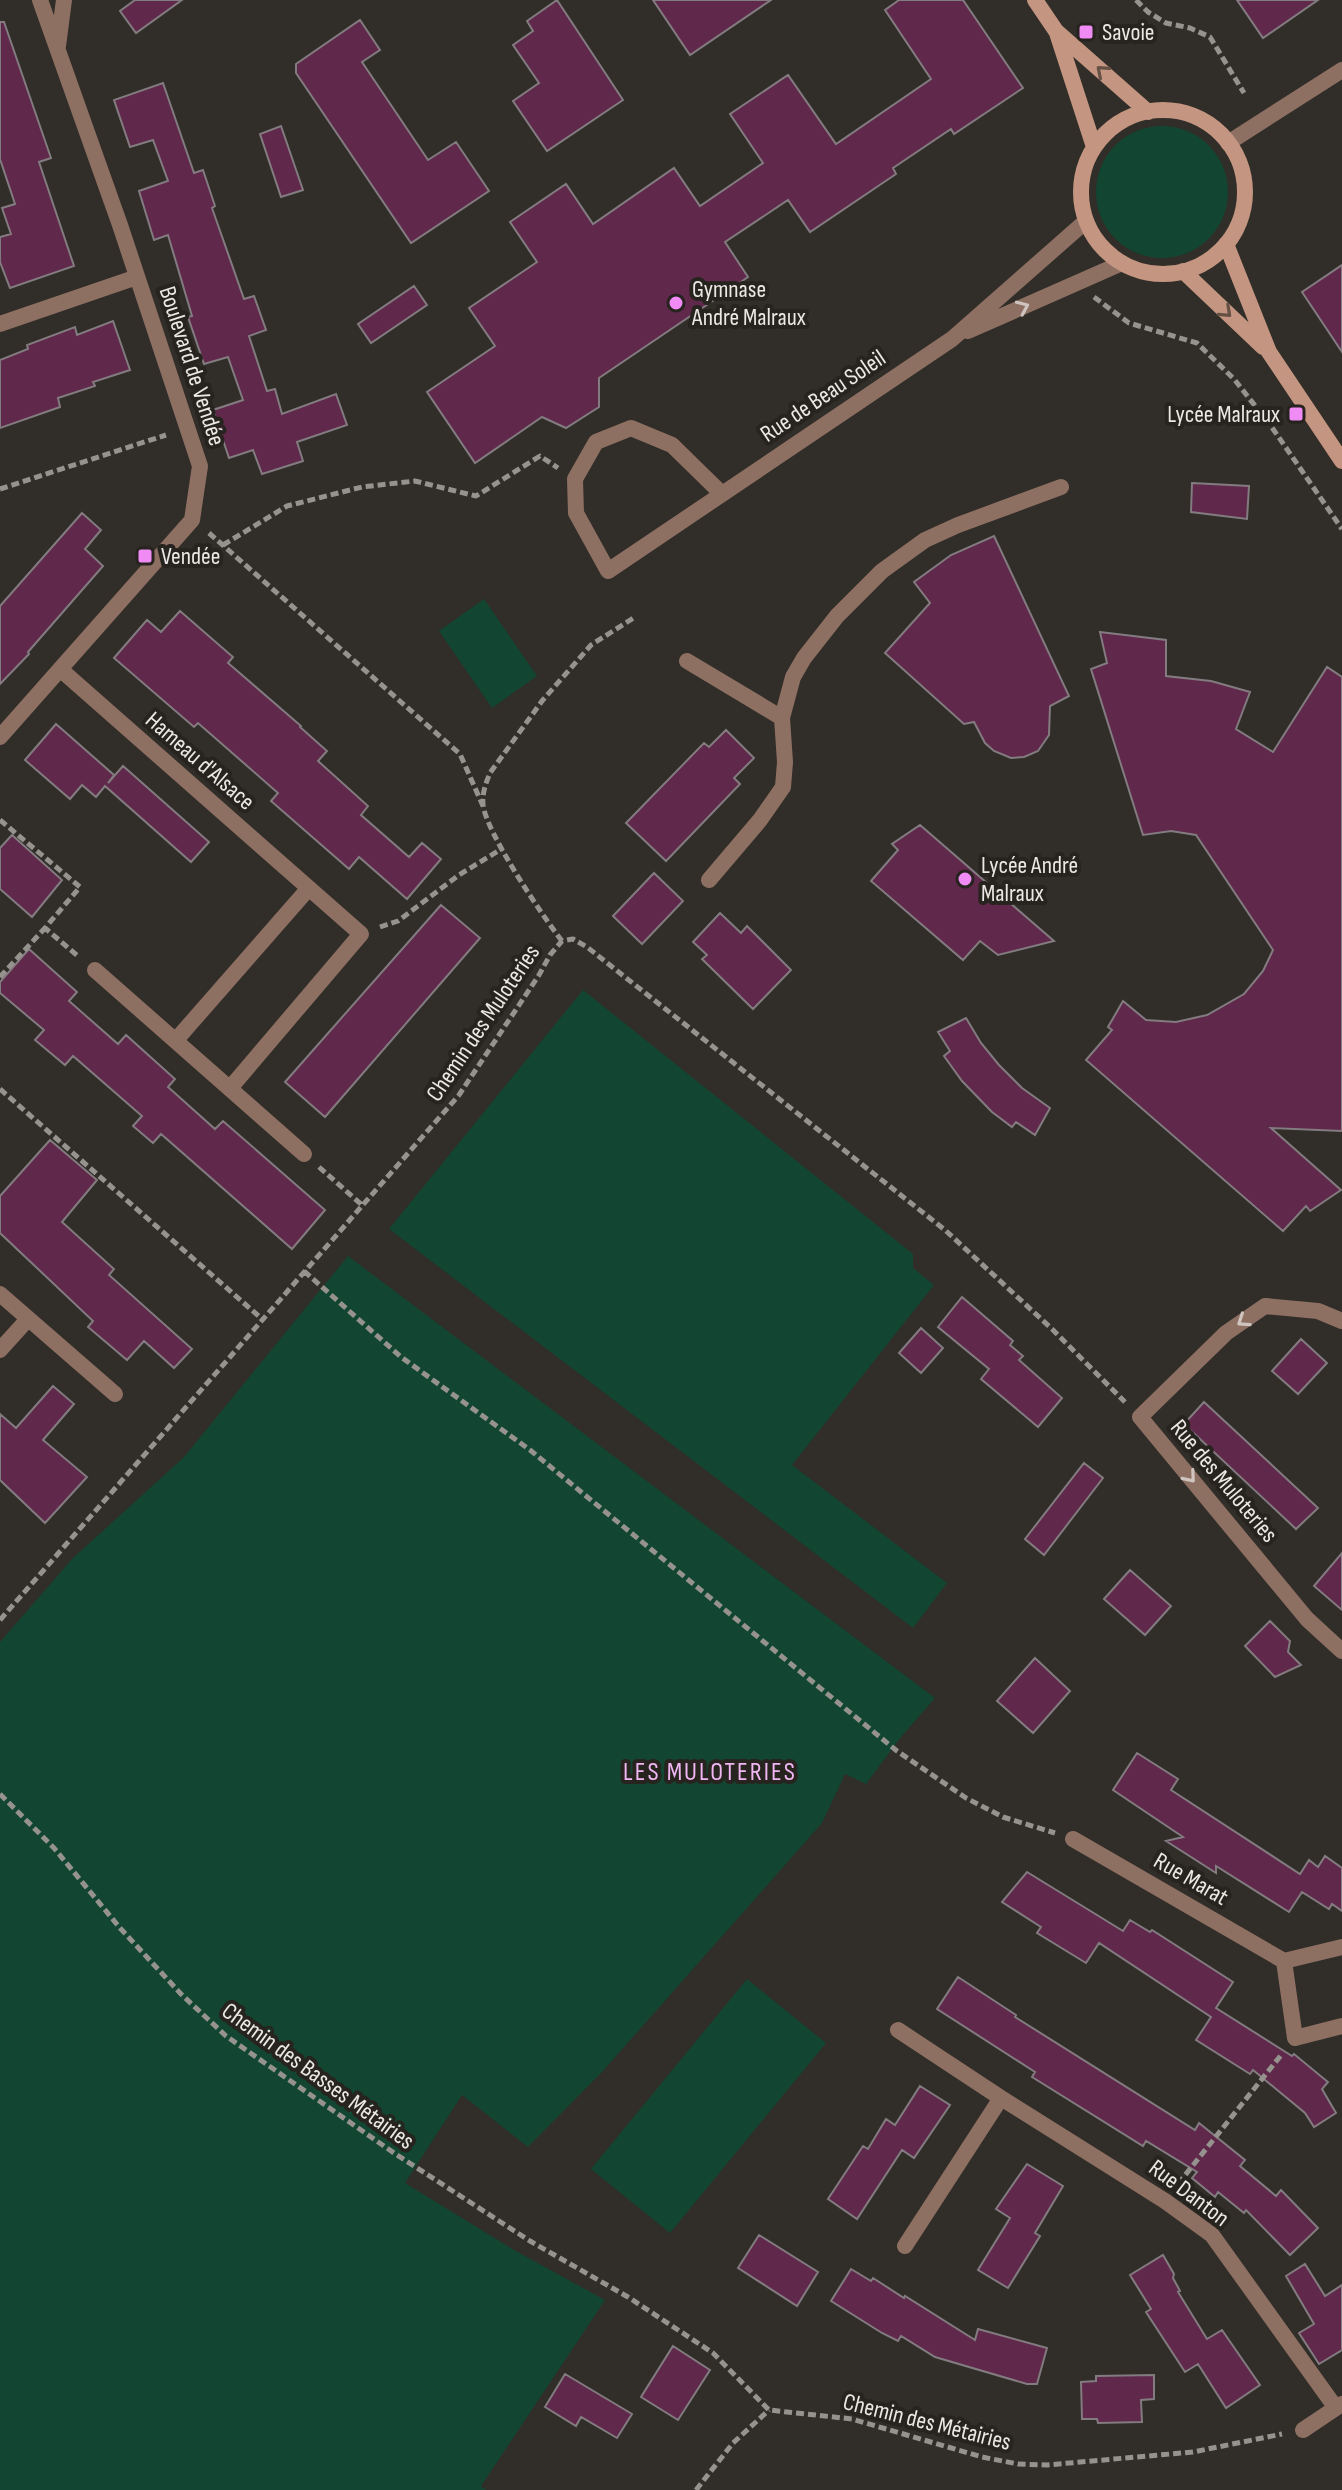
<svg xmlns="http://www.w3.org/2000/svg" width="1342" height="2490" viewBox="0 0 1342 2490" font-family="'Sofia Sans Condensed',sans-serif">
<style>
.green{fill:#124632}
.building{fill:#60284b;stroke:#827b7f;stroke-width:2}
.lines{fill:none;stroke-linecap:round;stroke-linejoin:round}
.path{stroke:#96938f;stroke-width:5;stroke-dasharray:8 4;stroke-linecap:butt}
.lane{stroke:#8e7063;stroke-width:16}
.street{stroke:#8e7063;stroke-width:16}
.secondary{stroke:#c49580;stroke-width:16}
.oneway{stroke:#665145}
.oneway2{stroke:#cfc4be}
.poi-dot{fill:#f08bf6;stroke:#27231e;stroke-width:3}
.labels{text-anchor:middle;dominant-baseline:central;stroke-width:8;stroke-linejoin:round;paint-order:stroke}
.poi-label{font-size:24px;fill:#ebe8e5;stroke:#27231e;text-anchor:start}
.street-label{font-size:24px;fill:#ebe8e5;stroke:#27231e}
.neighbourhood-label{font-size:26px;letter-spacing:2px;fill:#efb7f2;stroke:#27231e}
</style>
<rect width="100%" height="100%" fill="#312d28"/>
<!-- green -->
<path class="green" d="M1096 192a66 66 0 1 1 132 0a66 66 0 1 1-132 0Z
M484,599L537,676L492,708L439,631Z
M583,990L913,1254V1268L934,1285L792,1465L947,1583L913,1628L389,1229Z
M348,1256L935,1698L901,1737L866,1784L845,1774L822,1823L602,2072L528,2147L462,2095L405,2183L514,2250L605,2300L481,2486L486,2490H0V1642L72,1559L184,1457Z
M747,1979L826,2043L670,2233L591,2169Z"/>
<!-- building -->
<path class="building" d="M135,0H182L136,33L120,11Z
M557,0L623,100L547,151L513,101L539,83L513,45L533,31L527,21Z
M653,0H771L690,55Z
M899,0H963L1023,88L954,134L951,129L893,168L896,174L810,232L788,200L725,242L748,277L599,378V407L566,428L542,417L475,463L427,392L495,346L469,308L537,262L510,222L566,184L593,224L674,168L700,206L763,163L730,114L788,75L836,144L931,79L885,10Z
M1237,0H1318L1263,38Z
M360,20L380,50L362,62L428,160L456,142L489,191L411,243L296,73V64Z
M0,22H4L51,158L39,162L74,266L10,288L0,262V237L11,234L2,208L15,204L0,159Z
M163,83L194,173L203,170L215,206L212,208L244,299L254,296L266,330L249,336L267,391L275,389L282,414L336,394L347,425L297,442L303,461L262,474L253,450L229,458L213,410L243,400L228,357L204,364L188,317L192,316L168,235L154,240L139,191L168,181L153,140L130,147L114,100Z
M281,126L303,190L281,197L260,134Z
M1342,265V352L1302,292Z
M414,286L427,305L371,343L358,324Z
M113,321L130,370L93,382L95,386L58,398L60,407L0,428V360L28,349L27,345L75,327L77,335Z
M1192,483L1249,486L1247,519L1191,512Z
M82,513L101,530L85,549L103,566L28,652L29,654L0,684V606Z
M994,536L1069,696L1050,706L1049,735L1038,751L1024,757L1011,758L994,751L985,743L974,722L964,724L885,653L930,603L914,582L951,555Z
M180,611L233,657L228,663L301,726L300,727L327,751L318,761L368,806L361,815L409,857L422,843L441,859L407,899L359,857L349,869L271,801L278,793L198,723L194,727L114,658L147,620L161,632Z
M1100,632L1166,640V676L1211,681L1250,692L1236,729L1273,752L1327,667L1342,677V1131L1271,1128L1341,1190L1310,1211L1306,1206L1283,1231L1086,1060L1112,1030L1108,1027L1123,1001L1146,1020L1176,1022L1207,1015L1244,994L1263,971L1273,950L1196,835L1171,831L1143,835L1091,669L1107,663Z
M56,724L114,775L108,783L123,766L209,842L191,862L105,786L96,797L82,785L70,799L25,760Z
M726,730L754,758L734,778L740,784L666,861L626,823L704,743L709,747Z
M920,825L1054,941L998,955L980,941L963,960L871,881L898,850L892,844Z
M12,835L62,880L32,917L0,889V848Z
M654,873L683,901L642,944L613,916Z
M441,905L480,938L325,1117L285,1082Z
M720,913L741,933L747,926L791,970L753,1009L702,959L707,955L693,942Z
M29,949L77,992L69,1001L118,1044L126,1035L175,1079L168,1087L215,1129L223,1121L325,1210L292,1249L161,1134L153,1143L133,1126L142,1116L73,1056L65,1065L35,1040L44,1030L0,993V982Z
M966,1018L981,1043L999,1065L1022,1088L1050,1108L1035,1135L1016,1122L1012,1127L992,1112L962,1081L944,1056L950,1051L938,1032Z
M50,1140L97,1180L62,1222L114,1269L109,1275L192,1349L174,1368L144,1341L127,1360L88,1327L93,1321L0,1233V1196Z
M962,1297L1013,1341L1010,1345L1023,1356L1019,1360L1062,1398L1038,1427L981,1379L989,1369L938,1327Z
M921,1328L943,1348L921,1373L899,1353Z
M1301,1339L1327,1363L1298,1394L1272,1371Z
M53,1386L74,1404L43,1440L87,1477L45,1523L0,1480V1414L16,1428Z
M1204,1402L1318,1508L1296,1529L1184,1424Z
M1084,1463L1103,1478L1044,1555L1025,1539Z
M1342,1553V1610L1314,1586Z
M1130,1570L1171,1606L1145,1635L1104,1599Z
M1270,1621L1290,1641L1288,1652L1301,1665L1275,1677L1245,1646Z
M1035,1658L1070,1691L1033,1733L997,1701Z
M1137,1753L1178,1779L1171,1790L1300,1874L1309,1860L1318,1867L1325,1856L1342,1868V1911L1332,1904L1329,1909L1302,1892L1289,1912L1216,1866V1873L1166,1841L1183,1837L1113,1790Z
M1027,1872L1123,1931L1130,1920L1150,1932L1152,1930L1233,1982L1216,2008L1292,2056L1294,2054L1328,2082L1322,2089L1336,2113L1314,2127L1305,2113L1253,2070L1250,2074L1196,2040L1211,2017L1099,1943L1086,1963L1037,1933L1041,1927L1002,1902Z
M958,1977L1016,2015L1015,2017L1195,2130L1199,2123L1245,2160L1240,2166L1276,2196L1281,2190L1318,2228L1290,2255L1246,2210L1244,2213L1218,2192L1215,2197L1192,2178L1197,2172L1146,2141L1143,2146L1032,2077L1035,2072L937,2009Z
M920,2086L950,2105L914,2158L902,2150L857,2219L828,2199L863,2146L868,2149L886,2119L895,2125Z
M1027,2164L1063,2186L1035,2233L1040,2236L1008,2288L978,2270L1010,2218L996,2209Z
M759,2235L818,2272L797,2306L738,2268Z
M1163,2255L1174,2274L1173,2278L1180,2291L1178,2292L1207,2339L1222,2330L1260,2385L1226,2408L1198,2364L1185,2372L1146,2312L1151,2309L1130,2275Z
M1305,2264L1325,2296L1342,2285V2350L1319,2364L1299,2333L1314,2324L1286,2276Z
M851,2269L871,2281L873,2278L904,2298L905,2296L975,2340L978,2329L1047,2348L1037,2384H1027L935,2357L901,2336L898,2341L882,2333L831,2301Z
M673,2346L710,2370L678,2420L641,2397Z
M565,2374L632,2414L617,2438L581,2417L576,2426L545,2407Z
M1154,2375V2399L1141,2400L1142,2422L1098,2423L1097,2419H1082L1081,2382L1096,2381V2376Z"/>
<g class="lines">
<!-- path -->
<path class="path" d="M1136,0L1148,12L1166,23L1190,28L1210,37L1244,93
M1094,297L1129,323L1197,343L1234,379L1271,426L1342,529
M0,489L166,435
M209,533L460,754L483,806
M223,545L287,506L362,487L415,481L476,496L540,456L558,468
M0,820L80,887L45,928L79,957
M380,927L398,921L459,875L503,848
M562,941C543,917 485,831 483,804C482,793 486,783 490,773L542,701L591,645L635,617
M0,977L45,928
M0,1089L262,1319
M319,1167L362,1205
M304,1271L401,1357L530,1450L897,1751L966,1798L1003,1817L1055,1833
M0,1620L459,1095L539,975L550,955L562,941L573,939L587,947L945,1230L1052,1329L1125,1402
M0,1794L54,1848L120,1928L181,1994L226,2036L394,2153L530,2241L628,2297L713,2353L769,2410L852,2419L982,2457L1018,2464L1047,2465L1193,2452L1282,2434
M1178,2184L1282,2054
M696,2490L733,2443L769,2410"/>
<!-- lane -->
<path class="lane" d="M687,661L782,718
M709,880L760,820L783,787L785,762L782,718L793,677L804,658L837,616L882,571L925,540L958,525L1061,487"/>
<!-- street -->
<path class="street" d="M58,46L64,0
M1228,143L1342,70
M0,324L137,277
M968,331L1122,263
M722,494L672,445L631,428L596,442L575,479L576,513L608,571L952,339L1086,221
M60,669L361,934L231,1087
M0,737L192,520L200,466L120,225L40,0
M95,970L304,1154
M176,1040L309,888
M0,1294L115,1394
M1342,1321L1318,1311L1265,1306L1226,1333L1140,1417L1307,1619L1342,1651
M0,1350L28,1319
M1073,1839L1284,1961
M1342,1947L1284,1961L1295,2038L1342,2026
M898,2030L1001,2098
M905,2246L1001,2098L1165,2201L1212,2235L1336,2408
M1303,2430L1342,2404"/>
<!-- secondary -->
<path class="secondary" d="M1035,0L1056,31L1148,112
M1057,33L1094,147
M1081 192a82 82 0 1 1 164 0a82 82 0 1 1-164 0Z
M1226,244L1269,352L1342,461
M1183,271L1263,347"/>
</g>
<!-- one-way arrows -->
<defs><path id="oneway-chevron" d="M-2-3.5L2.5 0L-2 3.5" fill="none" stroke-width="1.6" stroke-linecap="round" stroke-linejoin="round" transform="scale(2)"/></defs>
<g class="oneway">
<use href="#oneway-chevron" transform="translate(1102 71) rotate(-139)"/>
<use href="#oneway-chevron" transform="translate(1226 312) rotate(43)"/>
</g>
<g class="oneway2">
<use href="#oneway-chevron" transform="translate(1023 307) rotate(-24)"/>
<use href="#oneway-chevron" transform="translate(1243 1321) rotate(146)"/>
<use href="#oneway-chevron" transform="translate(1190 1477) rotate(50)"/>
</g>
<!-- markers -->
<g class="poi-dot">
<rect x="1078" y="24" width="16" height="16" rx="4"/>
<circle cx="676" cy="303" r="8"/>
<rect x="1288" y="406" width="16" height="16" rx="4"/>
<rect x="137" y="548" width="16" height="16" rx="4"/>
<circle cx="965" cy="879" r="8"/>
</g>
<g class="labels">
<!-- poi labels -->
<g class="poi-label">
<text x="1102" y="32">Savoie</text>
<text x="692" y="289">Gymnase<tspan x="692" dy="28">André Malraux</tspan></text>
<text x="1280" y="414" text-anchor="end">Lycée Malraux</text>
<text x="161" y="556">Vendée</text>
<text x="981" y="865">Lycée André<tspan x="981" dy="28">Malraux</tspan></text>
</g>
<!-- street labels -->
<g class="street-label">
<text transform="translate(192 366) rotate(72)">Boulevard de Vendée</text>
<text transform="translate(823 396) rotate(-34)">Rue de Beau Soleil</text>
<text transform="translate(200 761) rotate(41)">Hameau d'Alsace</text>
<text transform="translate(483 1023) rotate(-56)">Chemin des Muloteries</text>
<text transform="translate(1224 1481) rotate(50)">Rue des Muloteries</text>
<text transform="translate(1191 1879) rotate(30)">Rue Marat</text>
<text transform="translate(318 2076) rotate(36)">Chemin des Basses Métairies</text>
<text transform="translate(1189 2193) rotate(37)">Rue Danton</text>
<text transform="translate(927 2422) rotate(14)">Chemin des Métairies</text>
</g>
<!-- neighbourhood labels -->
<g class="neighbourhood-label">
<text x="710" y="1772">LES MULOTERIES</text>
</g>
</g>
</svg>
